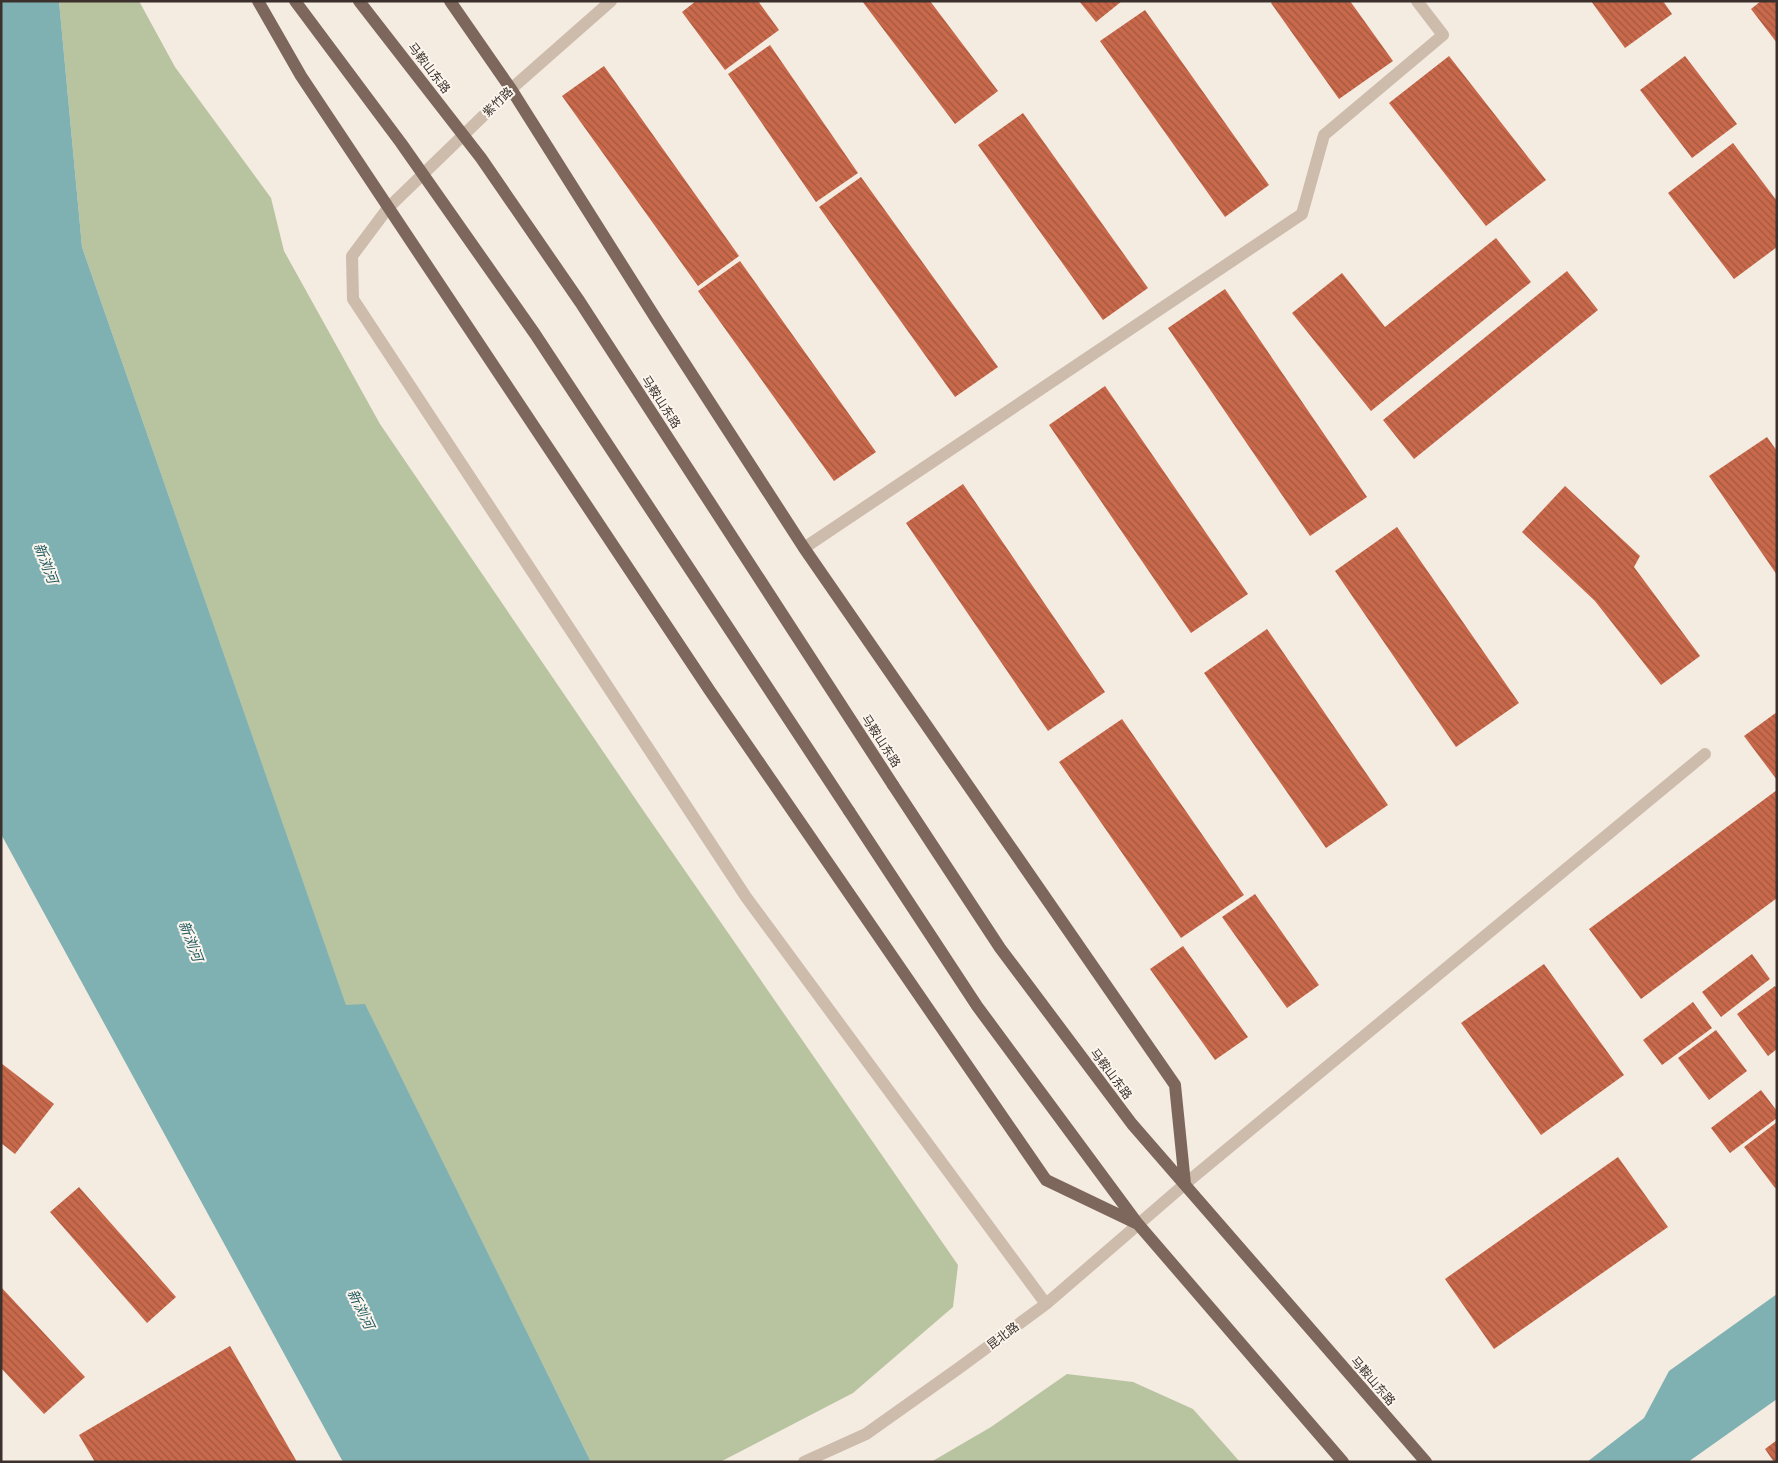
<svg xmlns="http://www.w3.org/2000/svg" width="1778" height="1463" viewBox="0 0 1778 1463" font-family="'Archivo Narrow','Noto Sans SC',sans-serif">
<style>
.green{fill:#b8c4a0}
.water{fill:#7fb0b2}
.building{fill:url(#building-back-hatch)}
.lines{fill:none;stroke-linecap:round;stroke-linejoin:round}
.minor{stroke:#cdbbac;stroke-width:12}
.major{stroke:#7d675c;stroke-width:12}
.major-bridge{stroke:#7d675c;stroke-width:12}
.labels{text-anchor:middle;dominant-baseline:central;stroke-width:4;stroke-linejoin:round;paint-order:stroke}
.street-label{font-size:12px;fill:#3b302b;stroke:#fbf5ee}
.water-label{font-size:14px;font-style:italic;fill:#1f5a5e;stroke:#fbf5ee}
</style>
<defs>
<pattern id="building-back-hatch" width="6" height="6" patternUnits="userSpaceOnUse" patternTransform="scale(1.25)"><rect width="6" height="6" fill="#c8694b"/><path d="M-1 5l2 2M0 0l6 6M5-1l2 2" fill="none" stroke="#a4573f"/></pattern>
</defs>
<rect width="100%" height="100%" fill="#f4ebe1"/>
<!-- green -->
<path class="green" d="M59,1H139L175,67L271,198L284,251L380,424L645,813L958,1265L953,1307L853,1393L720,1462H591L365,1005L346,1006L82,247Z
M1067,1374L1133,1382L1193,1409L1240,1462H931L991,1427Z"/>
<!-- water -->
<path class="water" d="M1,1H59L82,247L346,1005L365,1004L591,1462H343L1,834Z
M1777,1294V1399L1688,1462H1587L1644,1418L1669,1371Z"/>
<!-- building -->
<path class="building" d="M696,1H758L779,30L725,70L682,12Z
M862,1H930L998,91L955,124Z
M1079,1H1122L1096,22Z
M1273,1H1350L1393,61L1339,99L1271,3Z
M1591,1H1663L1672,14L1625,48Z
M1761,1H1777V43L1751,9Z
M1145,10L1269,185L1225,217L1100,41Z
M770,45L858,173L816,202L728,74Z
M1449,56L1546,180L1486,226L1389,103Z
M1685,56L1737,124L1692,158L1640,90Z
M604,66L739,256L698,286L562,96Z
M1023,113L1148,288L1103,320L978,145Z
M1733,143L1777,201V247L1734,279L1668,193Z
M861,177L998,367L955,397L819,207Z
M1496,238L1531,282L1371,411L1292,313L1342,273L1385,327Z
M740,261L876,452L834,481L698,291Z
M1567,271L1598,310L1414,459L1383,420Z
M1225,289L1367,497L1310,536L1168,328Z
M1105,386L1248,594L1191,633L1049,425Z
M1767,437L1777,451V575L1709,476Z
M963,484L1105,692L1048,731L906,523Z
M1565,486L1640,556L1634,567L1700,656L1661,685L1595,601L1522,532Z
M1397,527L1519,703L1456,747L1335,571Z
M1267,629L1388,805L1326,848L1204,673Z
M1777,712V780L1744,736Z
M1122,719L1244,895L1181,938L1059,762Z
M1777,790V898L1641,999L1589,929Z
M1255,894L1319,985L1287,1008L1222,917Z
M1183,946L1248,1037L1215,1060L1150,969Z
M1752,954L1770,979L1721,1017L1702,992Z
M1544,964L1624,1075L1541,1135L1461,1023Z
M1775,986L1777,989V1049L1768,1056L1737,1014Z
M1693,1002L1712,1028L1662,1065L1643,1040Z
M1716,1030L1747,1071L1709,1100L1678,1058Z
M1,1063L54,1104L15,1154L1,1143Z
M1761,1090L1777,1111V1118L1730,1153L1711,1128Z
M1777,1122V1187L1775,1188L1744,1147Z
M1618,1157L1668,1227L1494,1349L1445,1279Z
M79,1187L176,1297L147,1323L50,1212Z
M1,1287L85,1377L44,1414L1,1368Z
M230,1346L297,1462H95L79,1435Z
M1777,1440V1462H1774L1765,1449Z"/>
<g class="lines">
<!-- minor -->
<path class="minor" d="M611,1L511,89L388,208L352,256L353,299L746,897L1046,1304
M804,548L1302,214L1324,135L1443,35L1417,1
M804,1462L866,1434L959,1368L1046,1304L1185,1184L1705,754"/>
<!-- major -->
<path class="major" d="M258,1L301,76L710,691L1046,1180L1138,1224
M450,1L511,89L658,322L804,548L1175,1085L1185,1184
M893,785L1000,948L1132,1124L1426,1462
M849,811L977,1006L1138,1224L1343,1462"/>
<!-- major-bridge -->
<path class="major-bridge" d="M295,1L401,143L535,334L849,811
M359,1L481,158L580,302L893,785"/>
</g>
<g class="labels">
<!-- street labels -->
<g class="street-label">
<text transform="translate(429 68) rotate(52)">马鞍山东路</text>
<text transform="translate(498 102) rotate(-44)">紫竹路</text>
<text transform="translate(661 402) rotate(57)">马鞍山东路</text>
<text transform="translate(881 741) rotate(57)">马鞍山东路</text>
<text transform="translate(1111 1074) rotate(53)">马鞍山东路</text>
<text transform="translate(1003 1336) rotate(-37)">昆北路</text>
<text transform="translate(1373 1381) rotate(49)">马鞍山东路</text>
</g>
<!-- water labels -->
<g class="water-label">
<text transform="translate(46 563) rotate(69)">新浏河</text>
<text transform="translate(191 941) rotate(69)">新浏河</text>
<text transform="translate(361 1309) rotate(64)">新浏河</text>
</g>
</g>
<!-- border -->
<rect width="1778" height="1463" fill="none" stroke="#3b302b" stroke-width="5"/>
</svg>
